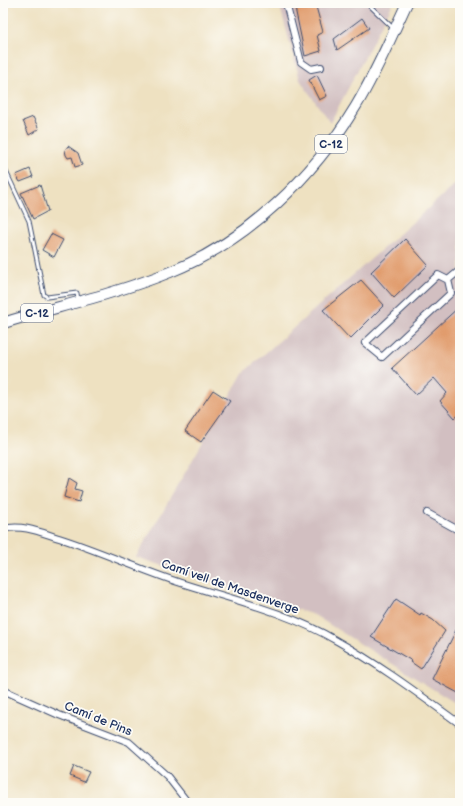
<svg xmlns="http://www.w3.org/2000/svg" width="463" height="806" viewBox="0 0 463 806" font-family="'Balsamiq Sans',sans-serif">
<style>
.industrial{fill:#d2bfc1}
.building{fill:#e19c6d}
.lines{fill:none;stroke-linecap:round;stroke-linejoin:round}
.lane-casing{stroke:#3b4a6d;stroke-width:5}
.street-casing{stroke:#3b4a6d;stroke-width:8}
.primary-casing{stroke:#3b4a6d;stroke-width:12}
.lane{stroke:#fff;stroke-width:3}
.street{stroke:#fff;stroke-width:6}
.primary{stroke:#fff;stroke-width:10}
.labels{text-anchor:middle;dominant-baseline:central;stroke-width:3.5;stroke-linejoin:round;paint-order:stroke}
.shield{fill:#fdfcf7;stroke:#5f6c8c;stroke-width:1}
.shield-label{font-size:11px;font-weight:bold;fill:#1b2f5e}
.street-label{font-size:12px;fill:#1b2f5e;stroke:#fdfcf7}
</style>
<rect width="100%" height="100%" fill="#fdfcf7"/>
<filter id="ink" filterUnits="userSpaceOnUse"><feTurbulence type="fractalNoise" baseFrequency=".025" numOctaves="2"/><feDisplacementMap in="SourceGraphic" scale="8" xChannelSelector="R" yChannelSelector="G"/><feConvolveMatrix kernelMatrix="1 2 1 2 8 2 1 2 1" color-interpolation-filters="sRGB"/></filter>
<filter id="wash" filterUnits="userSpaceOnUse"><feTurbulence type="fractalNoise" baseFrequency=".012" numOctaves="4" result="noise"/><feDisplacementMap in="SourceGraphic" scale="16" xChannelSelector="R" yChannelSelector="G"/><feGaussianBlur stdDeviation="0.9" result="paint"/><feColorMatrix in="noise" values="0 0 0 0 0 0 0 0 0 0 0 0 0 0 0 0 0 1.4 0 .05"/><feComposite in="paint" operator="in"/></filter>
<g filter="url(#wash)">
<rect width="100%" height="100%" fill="#eee1c1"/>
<!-- industrial -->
<path class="industrial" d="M279,3H393L330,123L300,80Z
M460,180V706L314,615L136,557L243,373Z"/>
<g id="blocks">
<!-- building -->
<path class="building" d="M294,3H315L323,32L317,35L321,51L305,56Z
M362,18L369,28L337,50L334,39Z
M317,75L327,96L319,100L309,80Z
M33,117L39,129L29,135L23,121Z
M68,146L78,153L82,165L75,167L72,157L68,158L66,155L65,150Z
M30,169L33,177L20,182L16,175Z
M40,185L48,211L33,219L21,193Z
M51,234L63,240L54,257L42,250Z
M405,239L428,265L394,298L371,272Z
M361,280L384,305L350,339L323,310Z
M460,306V414L455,418L440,401L447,393L434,378L416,395L392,368Z
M213,390L230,401L201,442L185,431Z
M69,478L77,483L75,489L82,491L79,502L64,497Z
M396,599L420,615L421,613L433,620L445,631L421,669L411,662L412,661L371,637Z
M460,622V694L432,679Z
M74,766L89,772L84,782L70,776Z"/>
</g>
</g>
<g filter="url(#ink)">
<use href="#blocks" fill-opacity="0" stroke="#3b4a6d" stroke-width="1"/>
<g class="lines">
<defs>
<path id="lane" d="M367,3L393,28
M3,165L29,221L44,295L47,297L77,293L78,300"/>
<path id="street" d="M286,3L301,62L311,69L321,67
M438,275L448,280L451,293L382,357L365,343Z
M448,280L460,270
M427,513L460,531
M3,529C24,524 42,533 62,539C102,552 141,570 181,583C234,600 288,612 337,641C380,665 420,695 460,724
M3,690L59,715L129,742L167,776L188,803"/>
<path id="primary" d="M3,323C59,306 116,294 170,272C248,241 313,177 356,106C376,73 391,37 407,3"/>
</defs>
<!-- lane casing -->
<use href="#lane" class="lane-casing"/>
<!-- street casing -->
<use href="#street" class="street-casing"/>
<!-- primary casing -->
<use href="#primary" class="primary-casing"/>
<!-- lane -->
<use href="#lane" class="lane"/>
<!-- street -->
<use href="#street" class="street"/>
<!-- primary -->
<use href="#primary" class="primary"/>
</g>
</g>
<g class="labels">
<!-- shield labels -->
<g class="shield">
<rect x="315" y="135" width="32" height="18" rx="3"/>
<rect x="21" y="304" width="32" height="18" rx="3"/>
</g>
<g class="shield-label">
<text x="331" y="144">C-12</text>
<text x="37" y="313">C-12</text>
</g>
<!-- street labels -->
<g class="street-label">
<text transform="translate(230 587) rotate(19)">Camí vell de Masdenverge</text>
<text transform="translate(98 719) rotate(22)">Camí de Pins</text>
</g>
</g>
<!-- margin -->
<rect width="463" height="806" fill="none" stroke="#fdfcf7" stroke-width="16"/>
</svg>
